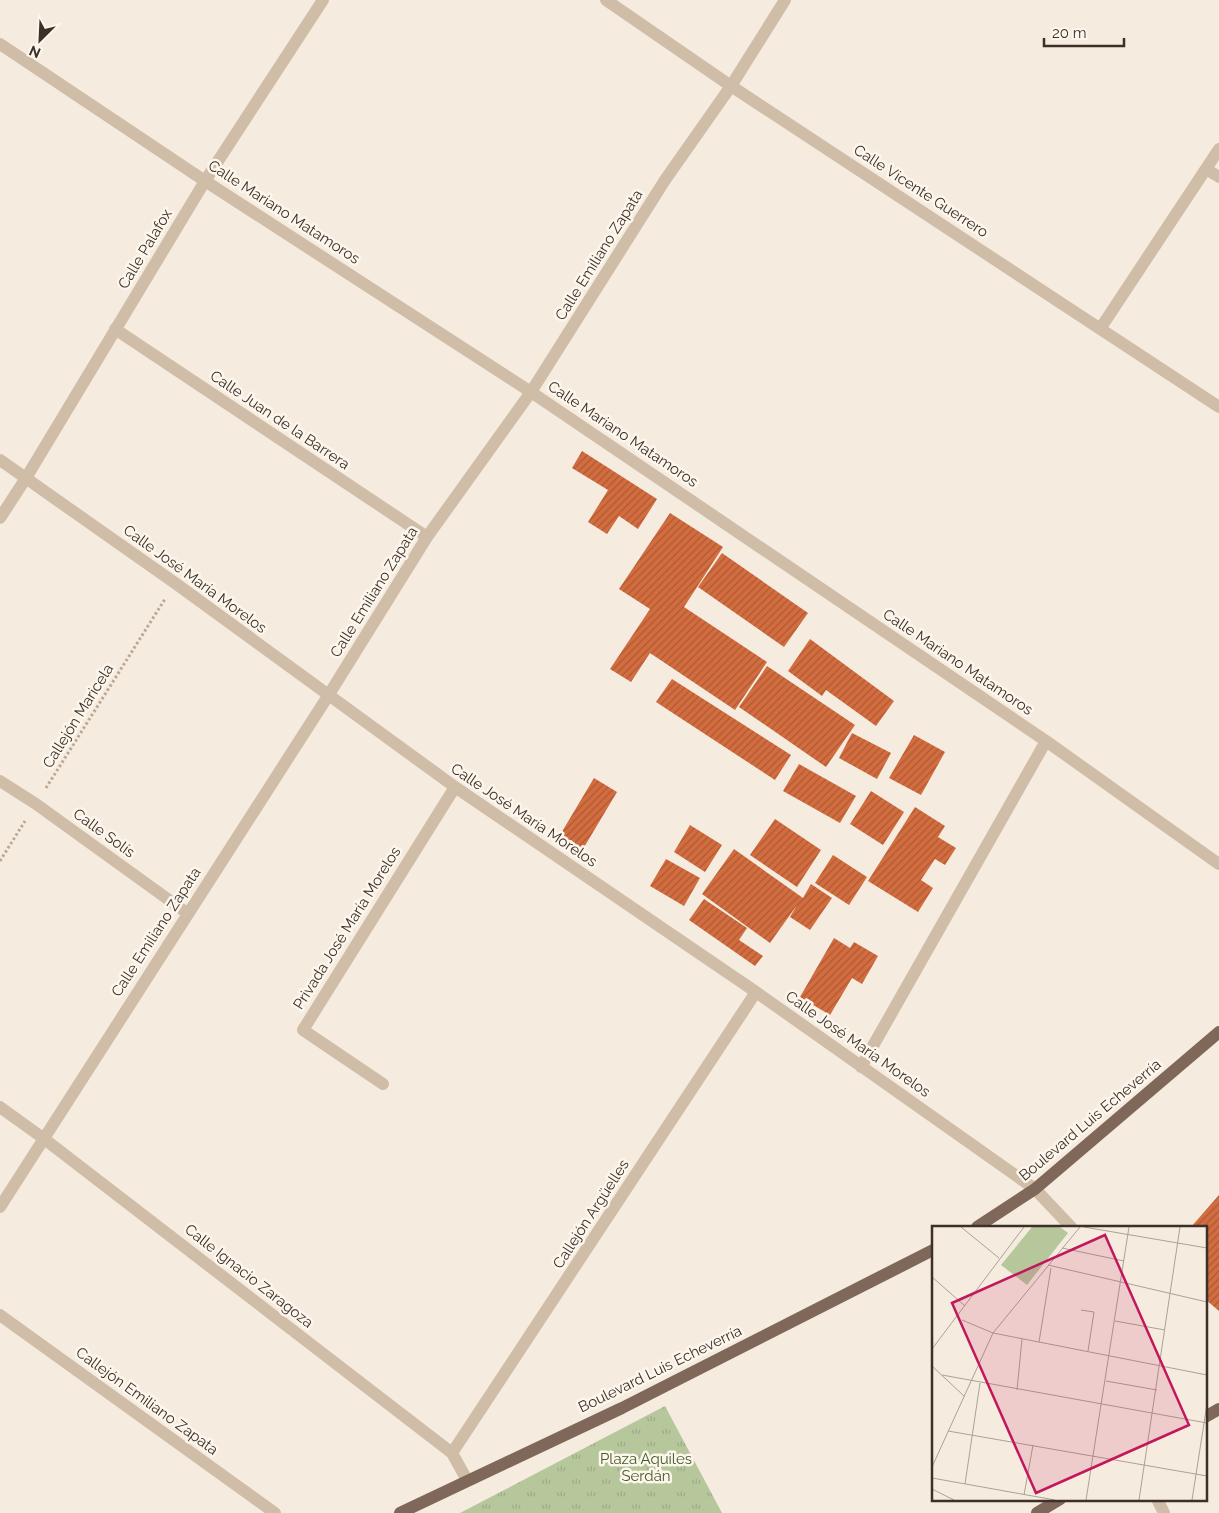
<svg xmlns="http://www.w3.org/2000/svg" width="1219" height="1513" viewBox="0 0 1219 1513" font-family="Raleway,sans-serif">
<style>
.grass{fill:url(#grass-tufts)}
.building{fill:url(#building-hatch)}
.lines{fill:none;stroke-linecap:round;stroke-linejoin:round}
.path{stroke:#bca792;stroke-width:3;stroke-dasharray:2.5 2.5;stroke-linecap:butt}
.minor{stroke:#d0bda8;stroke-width:12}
.major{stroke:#7f6859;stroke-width:12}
.labels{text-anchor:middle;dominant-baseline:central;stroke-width:5;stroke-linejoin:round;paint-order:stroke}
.street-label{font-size:15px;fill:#3c3029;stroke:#fcf6ec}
.park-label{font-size:15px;fill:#475d2a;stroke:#fcf6ec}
.inset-road{fill:none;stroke:#aba196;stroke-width:1}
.view{fill:#c2185b;fill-opacity:0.15;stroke:#c2185b;stroke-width:2.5}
.inset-edge{fill:none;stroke:#3c3029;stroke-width:2.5}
</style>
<defs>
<pattern id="grass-tufts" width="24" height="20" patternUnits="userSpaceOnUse" patternTransform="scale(1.25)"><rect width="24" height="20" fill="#b6c79c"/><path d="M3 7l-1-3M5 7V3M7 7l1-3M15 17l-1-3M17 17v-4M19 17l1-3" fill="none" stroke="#9dab86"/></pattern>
<pattern id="building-hatch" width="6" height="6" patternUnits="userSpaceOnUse" patternTransform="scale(1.25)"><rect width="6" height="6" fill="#d36d3f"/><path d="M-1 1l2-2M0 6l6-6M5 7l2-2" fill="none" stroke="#ac5a35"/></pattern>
</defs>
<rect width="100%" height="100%" fill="#f5ecdf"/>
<!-- grass -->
<path class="grass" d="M665,1406L722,1513H460Z"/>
<!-- building -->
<path class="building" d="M582,451L657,499L638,529L619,516L607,534L588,522L608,490L572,468Z
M670,513L723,547L684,607L767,662L735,710L650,653L631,682L610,669L650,609L619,589Z
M722,553L808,613L784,647L698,587Z
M810,639L894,701L876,726L826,690L822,696L788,671Z
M767,666L855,725L826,767L739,707Z
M672,679L791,755L775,780L656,702Z
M852,733L891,753L877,779L839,758Z
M914,735L945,752L921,795L889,778Z
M799,764L856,796L840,823L783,791Z
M594,778L617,792L583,849L560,835Z
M871,791L904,812L883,845L850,824Z
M915,807L945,826L938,837L956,848L945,865L935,859L921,880L933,888L918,912L868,881Z
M775,819L821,850L797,887L750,855Z
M690,825L722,845L705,872L674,852Z
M734,849L803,898L811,884L832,898L810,930L790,917L797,905L770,943L702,894Z
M833,855L867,877L849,905L815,883Z
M666,859L700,878L684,906L650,886Z
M704,899L747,928L739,940L763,956L755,966L689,920Z
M834,938L850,948L854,942L878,956L862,984L852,978L830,1015L800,997Z
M1219,1195V1311L1205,1299V1227H1191Z"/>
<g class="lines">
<!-- path -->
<path class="path" d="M46,788L165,599
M0,861L25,821"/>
<!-- minor -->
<path class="minor" d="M606,0L731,86L1219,407
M0,44L205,181L531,392L1046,741L1219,864
M1206,169L1219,177
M115,329L427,537
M1100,329L1219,149
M0,460L175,583L455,787L756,992L1035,1189L1071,1227
M0,518L26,478L205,181L323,0
M0,781L36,804L187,913
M861,1067L1046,741
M383,1084L303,1030L455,787
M0,1107L43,1138L452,1453L467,1480
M0,1207L328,696L427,537L531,392L665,180L731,86L785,0
M0,1315L275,1513
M452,1453L756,992
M1157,1499L1164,1513"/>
<!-- major -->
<path class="major" d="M977,1227L1035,1189L1219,1032
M1205,1417L1219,1409
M400,1513L622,1408L933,1250
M1037,1513L1060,1499"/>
</g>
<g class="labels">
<!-- street labels -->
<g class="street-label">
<text transform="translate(921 191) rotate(33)">Calle Vicente Guerrero</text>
<text transform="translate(284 212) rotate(33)">Calle Mariano Matamoros</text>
<text transform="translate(145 249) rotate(-59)">Calle Palafox</text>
<text transform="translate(599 255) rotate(-58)">Calle Emiliano Zapata</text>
<text transform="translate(280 420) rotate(34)">Calle Juan de la Barrera</text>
<text transform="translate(623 434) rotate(34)">Calle Mariano Matamoros</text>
<text transform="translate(195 579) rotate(36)">Calle José María Morelos</text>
<text transform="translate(374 592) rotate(-58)">Calle Emiliano Zapata</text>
<text transform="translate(958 662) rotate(34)">Calle Mariano Matamoros</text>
<text transform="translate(78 716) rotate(-58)">Callejón Maricela</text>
<text transform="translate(524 815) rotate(34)">Calle José María Morelos</text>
<text transform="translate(104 833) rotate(36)">Calle Solís</text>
<text transform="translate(347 928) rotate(-58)">Privada José María Morelos</text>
<text transform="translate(156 932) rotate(-57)">Calle Emiliano Zapata</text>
<text transform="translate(858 1044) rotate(35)">Calle José María Morelos</text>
<text transform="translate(1090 1120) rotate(-40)">Boulevard Luis Echeverría</text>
<text transform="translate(591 1214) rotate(-57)">Callejón Argüelles</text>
<text transform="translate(249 1276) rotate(38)">Calle Ignacio Zaragoza</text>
<text transform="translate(660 1369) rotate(-26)">Boulevard Luis Echeverría</text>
<text transform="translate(147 1401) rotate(36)">Callejón Emiliano Zapata</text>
</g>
<!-- park labels -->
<g class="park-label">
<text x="646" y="1459">Plaza Aquiles<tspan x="646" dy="17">Serdán</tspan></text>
</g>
</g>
<!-- overview -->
<g transform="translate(932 1226)">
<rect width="275" height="275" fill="#f5ecdf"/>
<path d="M100,1H128L136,7L95,59L69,39Z" fill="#b6c79c"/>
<path class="inset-road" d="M29,1L67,32M152,1L275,22M130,22L192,35M116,39L275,76M0,51L33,80M149,84L162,86L156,125M30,94L61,107L275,149M183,95L233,104M107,116L119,42M0,123L92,1M0,140L32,170M10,149L275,197M174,155L225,164M85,164L90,113M16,205L275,250M0,241L61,107L148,1M0,252L123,274M33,258L48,157M0,263L22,274M92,269L101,219M154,274L197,1M207,274L248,1M260,274L275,178"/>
<path class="view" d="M173,9L257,199L104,267L20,77Z"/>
<rect width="275" height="275" class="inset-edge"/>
</g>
<!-- north arrow -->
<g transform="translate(40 40) rotate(204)" stroke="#fcf6ec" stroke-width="4" paint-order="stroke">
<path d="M0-4L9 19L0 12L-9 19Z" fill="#3c3029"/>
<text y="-8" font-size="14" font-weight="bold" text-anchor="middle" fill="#3c3029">N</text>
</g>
<!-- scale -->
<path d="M1044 38v8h80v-8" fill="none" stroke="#3c3029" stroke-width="2.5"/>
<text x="1052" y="38" font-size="15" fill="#3c3029" stroke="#fcf6ec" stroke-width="4" paint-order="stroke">20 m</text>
</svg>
